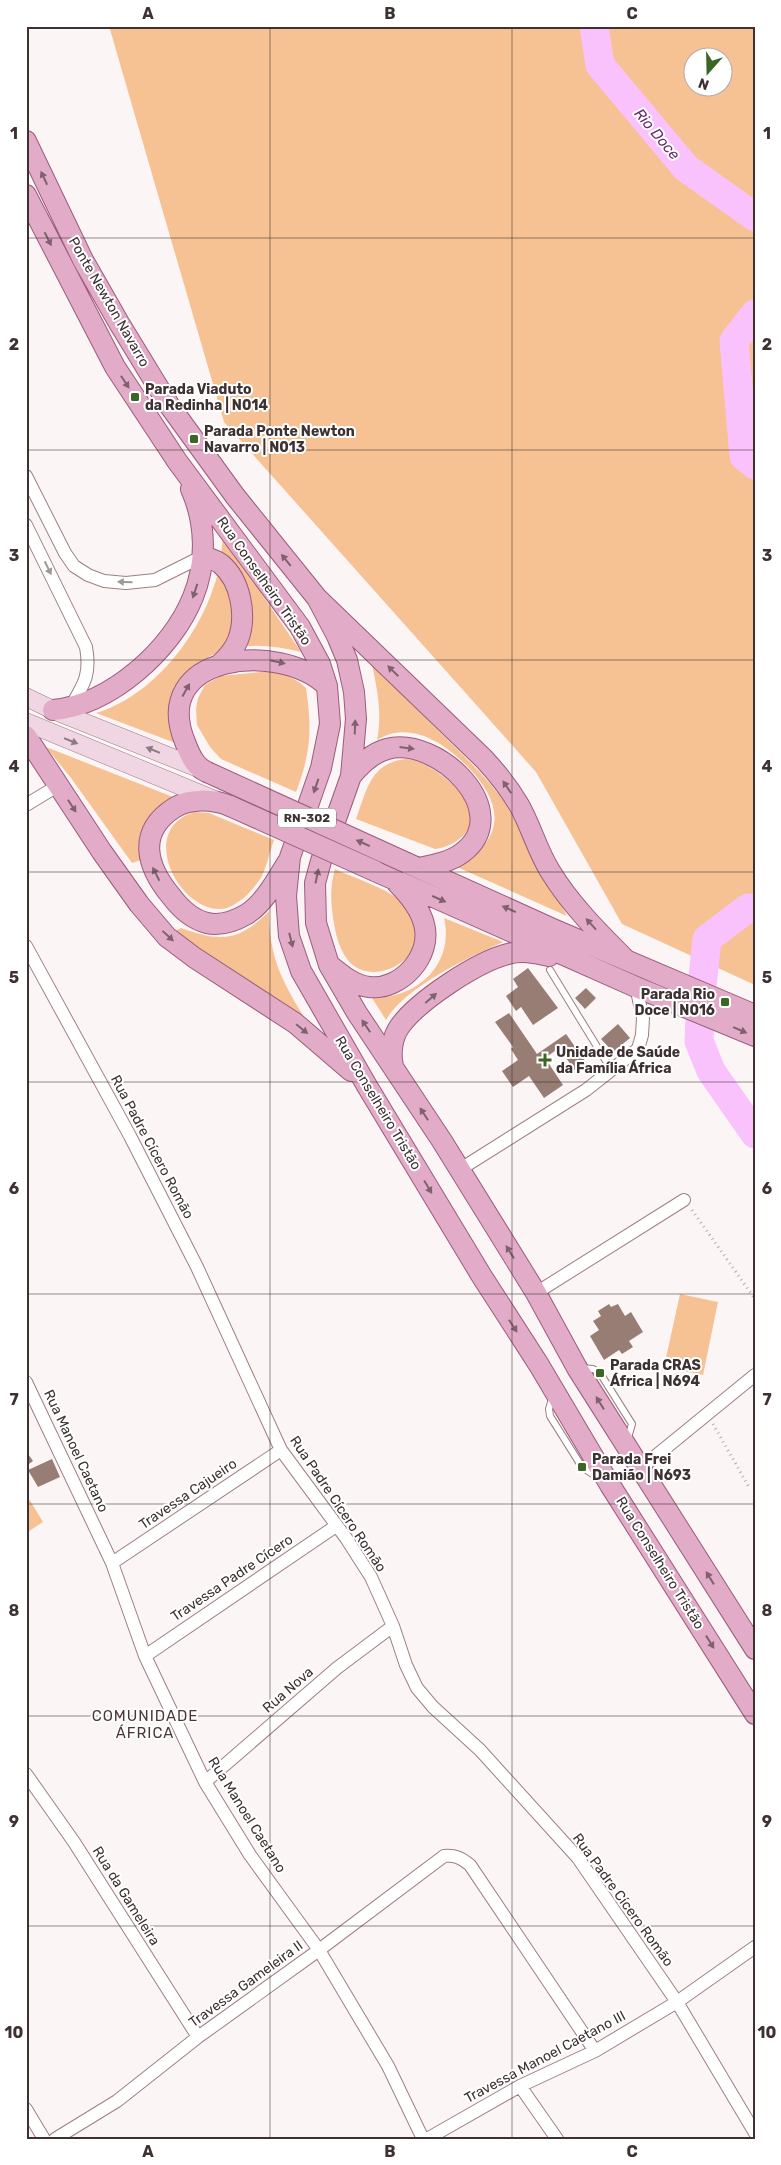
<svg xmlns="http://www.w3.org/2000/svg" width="781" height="2165" viewBox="0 0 781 2165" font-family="Rubik,sans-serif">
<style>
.green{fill:#f6c193;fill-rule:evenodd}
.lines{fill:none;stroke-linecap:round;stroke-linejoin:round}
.river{stroke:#fac2fd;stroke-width:29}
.building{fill:#987d75}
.service-casing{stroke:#9d8082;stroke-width:8}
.minor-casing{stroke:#9d8082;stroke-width:14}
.secondary-casing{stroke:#9d8082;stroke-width:19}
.primary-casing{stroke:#9b5c7b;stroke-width:22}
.path{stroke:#b6adae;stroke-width:3;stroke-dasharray:1 4;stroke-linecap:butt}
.service{stroke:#fff;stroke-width:6}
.minor{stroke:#fff;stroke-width:12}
.secondary{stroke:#f0d5e3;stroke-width:18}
.primary{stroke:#e2abc7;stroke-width:20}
.primary-bridge-casing{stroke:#9b5c7b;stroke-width:22;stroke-linecap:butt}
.primary-bridge{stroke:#e2abc7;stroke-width:20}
.oneway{fill:#7f626e}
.oneway2{fill:#9e9898}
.oneway3{fill:#8e7b82}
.grid{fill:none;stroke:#3d3132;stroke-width:1;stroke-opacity:0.55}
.poi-dot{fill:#3b6624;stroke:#fff;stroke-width:2}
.labels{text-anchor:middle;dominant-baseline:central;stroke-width:4;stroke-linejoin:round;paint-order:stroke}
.shield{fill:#fff;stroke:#776f70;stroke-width:1}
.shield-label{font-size:12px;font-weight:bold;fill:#3d3132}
.street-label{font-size:14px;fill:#3d3132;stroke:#fff}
.poi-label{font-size:14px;font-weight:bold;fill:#3d3132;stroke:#fff;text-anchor:start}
.water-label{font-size:15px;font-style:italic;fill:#68296d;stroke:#fff}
.neighbourhood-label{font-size:15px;letter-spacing:1px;fill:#4e3638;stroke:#fff}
.neatline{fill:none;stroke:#3d3132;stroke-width:2}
.grid-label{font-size:16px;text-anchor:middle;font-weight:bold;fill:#3d3132}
</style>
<rect width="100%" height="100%" fill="#fcf5f6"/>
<!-- green -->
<path class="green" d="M109,26H755V985L622,924L536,772L224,422ZM694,58H724V88H694Z
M223,537L301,652C265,643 226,641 195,666C188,672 182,677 179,687C175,698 178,730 178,744L96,713C151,697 197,639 214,586C220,571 221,554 223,537Z
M370,655C386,674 402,693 419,711C448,742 481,769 506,804L567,916L457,867C508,838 503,802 466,765C443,742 409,720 377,740C383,711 376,684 370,655Z
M271,671C285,674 295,678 306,688C312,729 311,753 296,792L221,759L210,747L197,725L196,709L198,698L205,685L220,676Z
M46,747L173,797C146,812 147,832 141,860L132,863L71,778Z
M406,759C426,760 458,785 468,803C480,828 457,846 435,849L356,819C367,790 370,763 406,759Z
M195,812L209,813L274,840C270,851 267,865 262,876C258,883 251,891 245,897C237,903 228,910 218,909C176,907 138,828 195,812Z
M335,869C356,879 382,886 401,901C407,906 410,912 413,920C414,923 416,927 417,931C420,961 378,983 354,966C344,959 337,941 335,929C331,908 329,890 335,869Z
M269,911C269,956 281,979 304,1017L250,982L226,970L175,931L181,928C220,942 239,942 269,911Z
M444,918L503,942C469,957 405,987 386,1020L372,998C416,999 455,965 444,918Z
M680,1294L718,1302L703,1375L664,1367Z
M26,1494L43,1522L26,1533Z"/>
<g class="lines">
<!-- river -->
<path class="river" d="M594,26L600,65L686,168L755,217
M755,314L734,341L744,456L755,465
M755,908H748L707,939L701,996L699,1041L711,1071L755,1134"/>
</g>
<!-- building -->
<path class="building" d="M528,968L558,1008L533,1025L521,1007L516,1011L506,996L518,987L513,979Z
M586,988L596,998L585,1009L575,998Z
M509,1013L537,1054L566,1034L588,1065L576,1072L559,1048L545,1058L563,1085L544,1098L529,1076L513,1087L502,1071L518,1060L511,1049L513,1047L495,1022Z
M618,1024L630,1038L613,1052L601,1039Z
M609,1304L611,1307L618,1304L625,1316L631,1312L643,1332L629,1341L633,1347L622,1354L619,1350L604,1360L590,1336L599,1330L593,1321L601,1316L598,1311Z
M26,1451L33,1461L26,1466Z
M52,1459L60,1477L38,1487L28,1470Z"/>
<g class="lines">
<defs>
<path id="service" d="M550,970L612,1071
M581,1368L593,1369L600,1373L632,1424L627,1441
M553,1396L549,1409L550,1416L582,1467L600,1479"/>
<path id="minor" d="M26,476L65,553L74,566L88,575L104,581L126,583L155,580L203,556
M26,525L86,647C91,675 84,684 70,708
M26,805L59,785
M26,946L130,1136L197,1267L281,1450L346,1538L371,1577L393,1626L406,1665L417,1688L433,1707L480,1750L578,1858L677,2002L755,2133
M459,1170L586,1090L638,1049L642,1035L643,1018L636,987
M536,1293L684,1200
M26,1382L112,1563L145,1656L205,1782L250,1855L319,1950L388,2066L423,2139
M641,1468L755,1375
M112,1563L281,1450
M145,1656L336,1526
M26,1774L74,1842L198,2037
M205,1782L337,1668L393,1626
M520,2086L557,2139
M26,2109L44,2139
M55,2139L117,2101L198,2037L319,1950L444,1856C456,1855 461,1858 470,1865L595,2051
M427,2139L520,2086L595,2051L677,2002L755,1947"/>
<path id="secondary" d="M26,697L53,710L198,768
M26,722L215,800"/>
<path id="primary" d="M26,141L83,260L119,323L169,405L235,496L317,598L484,759C497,773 509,788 519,805C531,826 537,850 550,871C570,904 598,932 625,959
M26,195L115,367L177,461L300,627L320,664L327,686L330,724L321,768L290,857L286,896L289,936L301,971L367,1086L481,1275L539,1365L610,1485L755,1714
M203,556C209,558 216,560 221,564C241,581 247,616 238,640C234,650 227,658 219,665
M317,598L337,636L347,660L354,692L356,719L351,776L321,861L315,883L316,923L329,965L357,1013L442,1141L536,1293L577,1368L755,1649
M53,710C110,705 172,650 193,597C207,563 206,523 191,489
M26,736L102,852L139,904L167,937L195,958L295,1023L351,1071
M207,772C195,767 190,755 185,742C149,654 279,640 327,686
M351,776C361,764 372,753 387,749C437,735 517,812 462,853C450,862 434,865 419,868
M230,806C213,799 190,798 174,808C137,832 146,866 171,896C180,908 191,919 207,923C220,926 235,921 247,914C264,903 276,881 287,863
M407,863L553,929L755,1015
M375,871L636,987L755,1036
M332,967C343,976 354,985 369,987C400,991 433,956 424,924C420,908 409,895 397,883
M393,1066C390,1054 392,1037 400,1026C419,1000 477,962 508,954C522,950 535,953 549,956"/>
</defs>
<!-- service casing -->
<use href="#service" class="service-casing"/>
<!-- minor casing -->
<use href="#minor" class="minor-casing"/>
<!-- secondary casing -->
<use href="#secondary" class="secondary-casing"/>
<!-- primary casing -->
<use href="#primary" class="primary-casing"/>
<!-- path -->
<path class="path" d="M692,1210L755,1299
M713,1424L750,1489"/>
<!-- service -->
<use href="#service" class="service"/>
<!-- minor -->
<use href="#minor" class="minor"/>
<!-- secondary -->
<use href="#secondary" class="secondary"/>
<!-- primary -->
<use href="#primary" class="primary"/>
<defs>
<path id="primary-bridge" d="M207,772L407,863
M230,806L375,871"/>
</defs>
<!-- primary-bridge casing -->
<use href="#primary-bridge" class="primary-bridge-casing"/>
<!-- primary-bridge -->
<use href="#primary-bridge" class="primary-bridge"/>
</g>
<!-- one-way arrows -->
<defs><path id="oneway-solid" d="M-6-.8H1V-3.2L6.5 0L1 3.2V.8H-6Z" transform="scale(1.25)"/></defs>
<g class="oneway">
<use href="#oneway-solid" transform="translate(44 178) rotate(-115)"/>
<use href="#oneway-solid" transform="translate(48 239) rotate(63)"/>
<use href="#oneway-solid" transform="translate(125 382) rotate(57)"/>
<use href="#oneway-solid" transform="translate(286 560) rotate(-129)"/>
<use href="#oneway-solid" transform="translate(195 591) rotate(108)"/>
<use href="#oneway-solid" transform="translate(278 662) rotate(12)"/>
<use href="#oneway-solid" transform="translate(393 671) rotate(-136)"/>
<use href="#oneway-solid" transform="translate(186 690) rotate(-61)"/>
<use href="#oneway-solid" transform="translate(355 727) rotate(-88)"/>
<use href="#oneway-solid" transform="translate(407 748) rotate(7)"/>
<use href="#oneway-solid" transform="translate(316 786) rotate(109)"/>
<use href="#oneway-solid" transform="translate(507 787) rotate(-124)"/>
<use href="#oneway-solid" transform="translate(72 806) rotate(57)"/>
<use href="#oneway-solid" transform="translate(363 843) rotate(-156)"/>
<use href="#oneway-solid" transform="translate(156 874) rotate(-117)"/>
<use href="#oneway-solid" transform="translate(317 876) rotate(-78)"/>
<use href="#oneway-solid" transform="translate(439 899) rotate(24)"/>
<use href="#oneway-solid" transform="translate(509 909) rotate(-156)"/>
<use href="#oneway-solid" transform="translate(591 924) rotate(-132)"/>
<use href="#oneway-solid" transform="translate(168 936) rotate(43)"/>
<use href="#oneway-solid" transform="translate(291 940) rotate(76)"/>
<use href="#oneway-solid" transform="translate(431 998) rotate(-41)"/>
<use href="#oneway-solid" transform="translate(366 1026) rotate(-124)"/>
<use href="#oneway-solid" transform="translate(302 1029) rotate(39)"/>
<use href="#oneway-solid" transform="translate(740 1030) rotate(23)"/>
<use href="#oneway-solid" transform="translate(424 1114) rotate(-123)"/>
<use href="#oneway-solid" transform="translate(428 1187) rotate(59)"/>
<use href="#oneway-solid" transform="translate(510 1252) rotate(-122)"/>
<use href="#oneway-solid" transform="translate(513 1326) rotate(57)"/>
<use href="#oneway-solid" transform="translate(600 1403) rotate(-122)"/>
<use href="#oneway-solid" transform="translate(710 1578) rotate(-122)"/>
<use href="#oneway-solid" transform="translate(710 1642) rotate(58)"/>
</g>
<g class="oneway2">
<use href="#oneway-solid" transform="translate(48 568) rotate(64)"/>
<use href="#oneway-solid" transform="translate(125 582) rotate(-179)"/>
</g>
<g class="oneway3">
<use href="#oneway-solid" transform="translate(71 741) rotate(22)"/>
<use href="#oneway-solid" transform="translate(153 750) rotate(-158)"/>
</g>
<!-- grid -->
<path class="grid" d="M270,26V2139M512,26V2139M26,238H755M26,450H755M26,660H755M26,872H755M26,1082H755M26,1294H755M26,1504H755M26,1716H755M26,1926H755"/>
<!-- markers -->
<g class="poi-dot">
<rect x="130" y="392" width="10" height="10" rx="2.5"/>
<rect x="189" y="434" width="10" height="10" rx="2.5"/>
<rect x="720" y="997" width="10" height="10" rx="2.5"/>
<path d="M542.5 1052.5h5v5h5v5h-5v5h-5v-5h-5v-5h5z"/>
<rect x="595" y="1368" width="10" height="10" rx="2.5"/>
<rect x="577" y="1462" width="10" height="10" rx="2.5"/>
</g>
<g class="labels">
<!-- shield labels -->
<rect class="shield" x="278" y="808.5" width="58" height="19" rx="4"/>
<g class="shield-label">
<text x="307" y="818">RN-302</text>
</g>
<!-- street labels -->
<g class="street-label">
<text transform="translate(109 302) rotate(60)">Ponte Newton Navarro</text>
<text transform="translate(264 581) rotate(55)">Rua Conselheiro Tristão</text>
<text transform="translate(378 1103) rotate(59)">Rua Conselheiro Tristão</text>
<text transform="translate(152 1147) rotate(62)">Rua Padre Cícero Romão</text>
<text transform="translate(76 1451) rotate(65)">Rua Manoel Caetano</text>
<text transform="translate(188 1494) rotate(-34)">Travessa Cajueiro</text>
<text transform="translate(338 1504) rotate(56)">Rua Padre Cícero Romão</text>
<text transform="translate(660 1563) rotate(58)">Rua Conselheiro Tristão</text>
<text transform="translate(232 1578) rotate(-34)">Travessa Padre Cícero</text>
<text transform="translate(288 1690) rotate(-41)">Rua Nova</text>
<text transform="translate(247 1815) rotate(58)">Rua Manoel Caetano</text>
<text transform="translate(126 1896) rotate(58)">Rua da Gameleira</text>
<text transform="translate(623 1900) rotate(54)">Rua Padre Cícero Romão</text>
<text transform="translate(246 1984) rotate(-36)">Travessa Gameleira II</text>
<text transform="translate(545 2057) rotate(-28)">Travessa Manoel Caetano III</text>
</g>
<!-- poi labels -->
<g class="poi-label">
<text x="145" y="389">Parada Viaduto<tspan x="145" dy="16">da Redinha | N014</tspan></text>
<text x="204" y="431">Parada Ponte Newton<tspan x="204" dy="16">Navarro | N013</tspan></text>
<text x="715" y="994" text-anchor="end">Parada Rio<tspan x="715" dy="16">Doce | N016</tspan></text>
<text x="556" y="1052">Unidade de Saúde<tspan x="556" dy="16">da Família África</tspan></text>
<text x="610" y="1365">Parada CRAS<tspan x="610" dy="16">África | N694</tspan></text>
<text x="592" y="1459">Parada Frei<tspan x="592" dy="16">Damião | N693</tspan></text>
</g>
<!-- water labels -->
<g class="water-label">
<text transform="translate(657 134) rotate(50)">Rio Doce</text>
</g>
<!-- neighbourhood labels -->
<g class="neighbourhood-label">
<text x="145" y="1716">COMUNIDADE<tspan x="145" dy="17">ÁFRICA</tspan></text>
</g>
</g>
<!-- border -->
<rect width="781" height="2165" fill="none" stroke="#ffffff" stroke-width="55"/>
<!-- north arrow -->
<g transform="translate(708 72) rotate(200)"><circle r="24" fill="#ffffff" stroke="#b1adad"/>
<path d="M0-4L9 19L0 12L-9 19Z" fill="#3b6624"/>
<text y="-8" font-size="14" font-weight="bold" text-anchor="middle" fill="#3d3132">N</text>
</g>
<rect x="28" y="28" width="726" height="2110" class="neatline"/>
<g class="grid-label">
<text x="148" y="19">A</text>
<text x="390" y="19">B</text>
<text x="632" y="19">C</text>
<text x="14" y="139">1</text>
<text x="767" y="139">1</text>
<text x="14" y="350">2</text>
<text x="767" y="350">2</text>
<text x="14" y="561">3</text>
<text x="767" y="561">3</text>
<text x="14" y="772">4</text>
<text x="767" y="772">4</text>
<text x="14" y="983">5</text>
<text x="767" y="983">5</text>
<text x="14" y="1194">6</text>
<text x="767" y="1194">6</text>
<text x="14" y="1405">7</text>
<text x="767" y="1405">7</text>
<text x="14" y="1616">8</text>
<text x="767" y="1616">8</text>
<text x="14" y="1827">9</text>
<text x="767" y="1827">9</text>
<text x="14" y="2038">10</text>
<text x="767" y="2038">10</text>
<text x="148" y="2157">A</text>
<text x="390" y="2157">B</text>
<text x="632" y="2157">C</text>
</g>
</svg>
